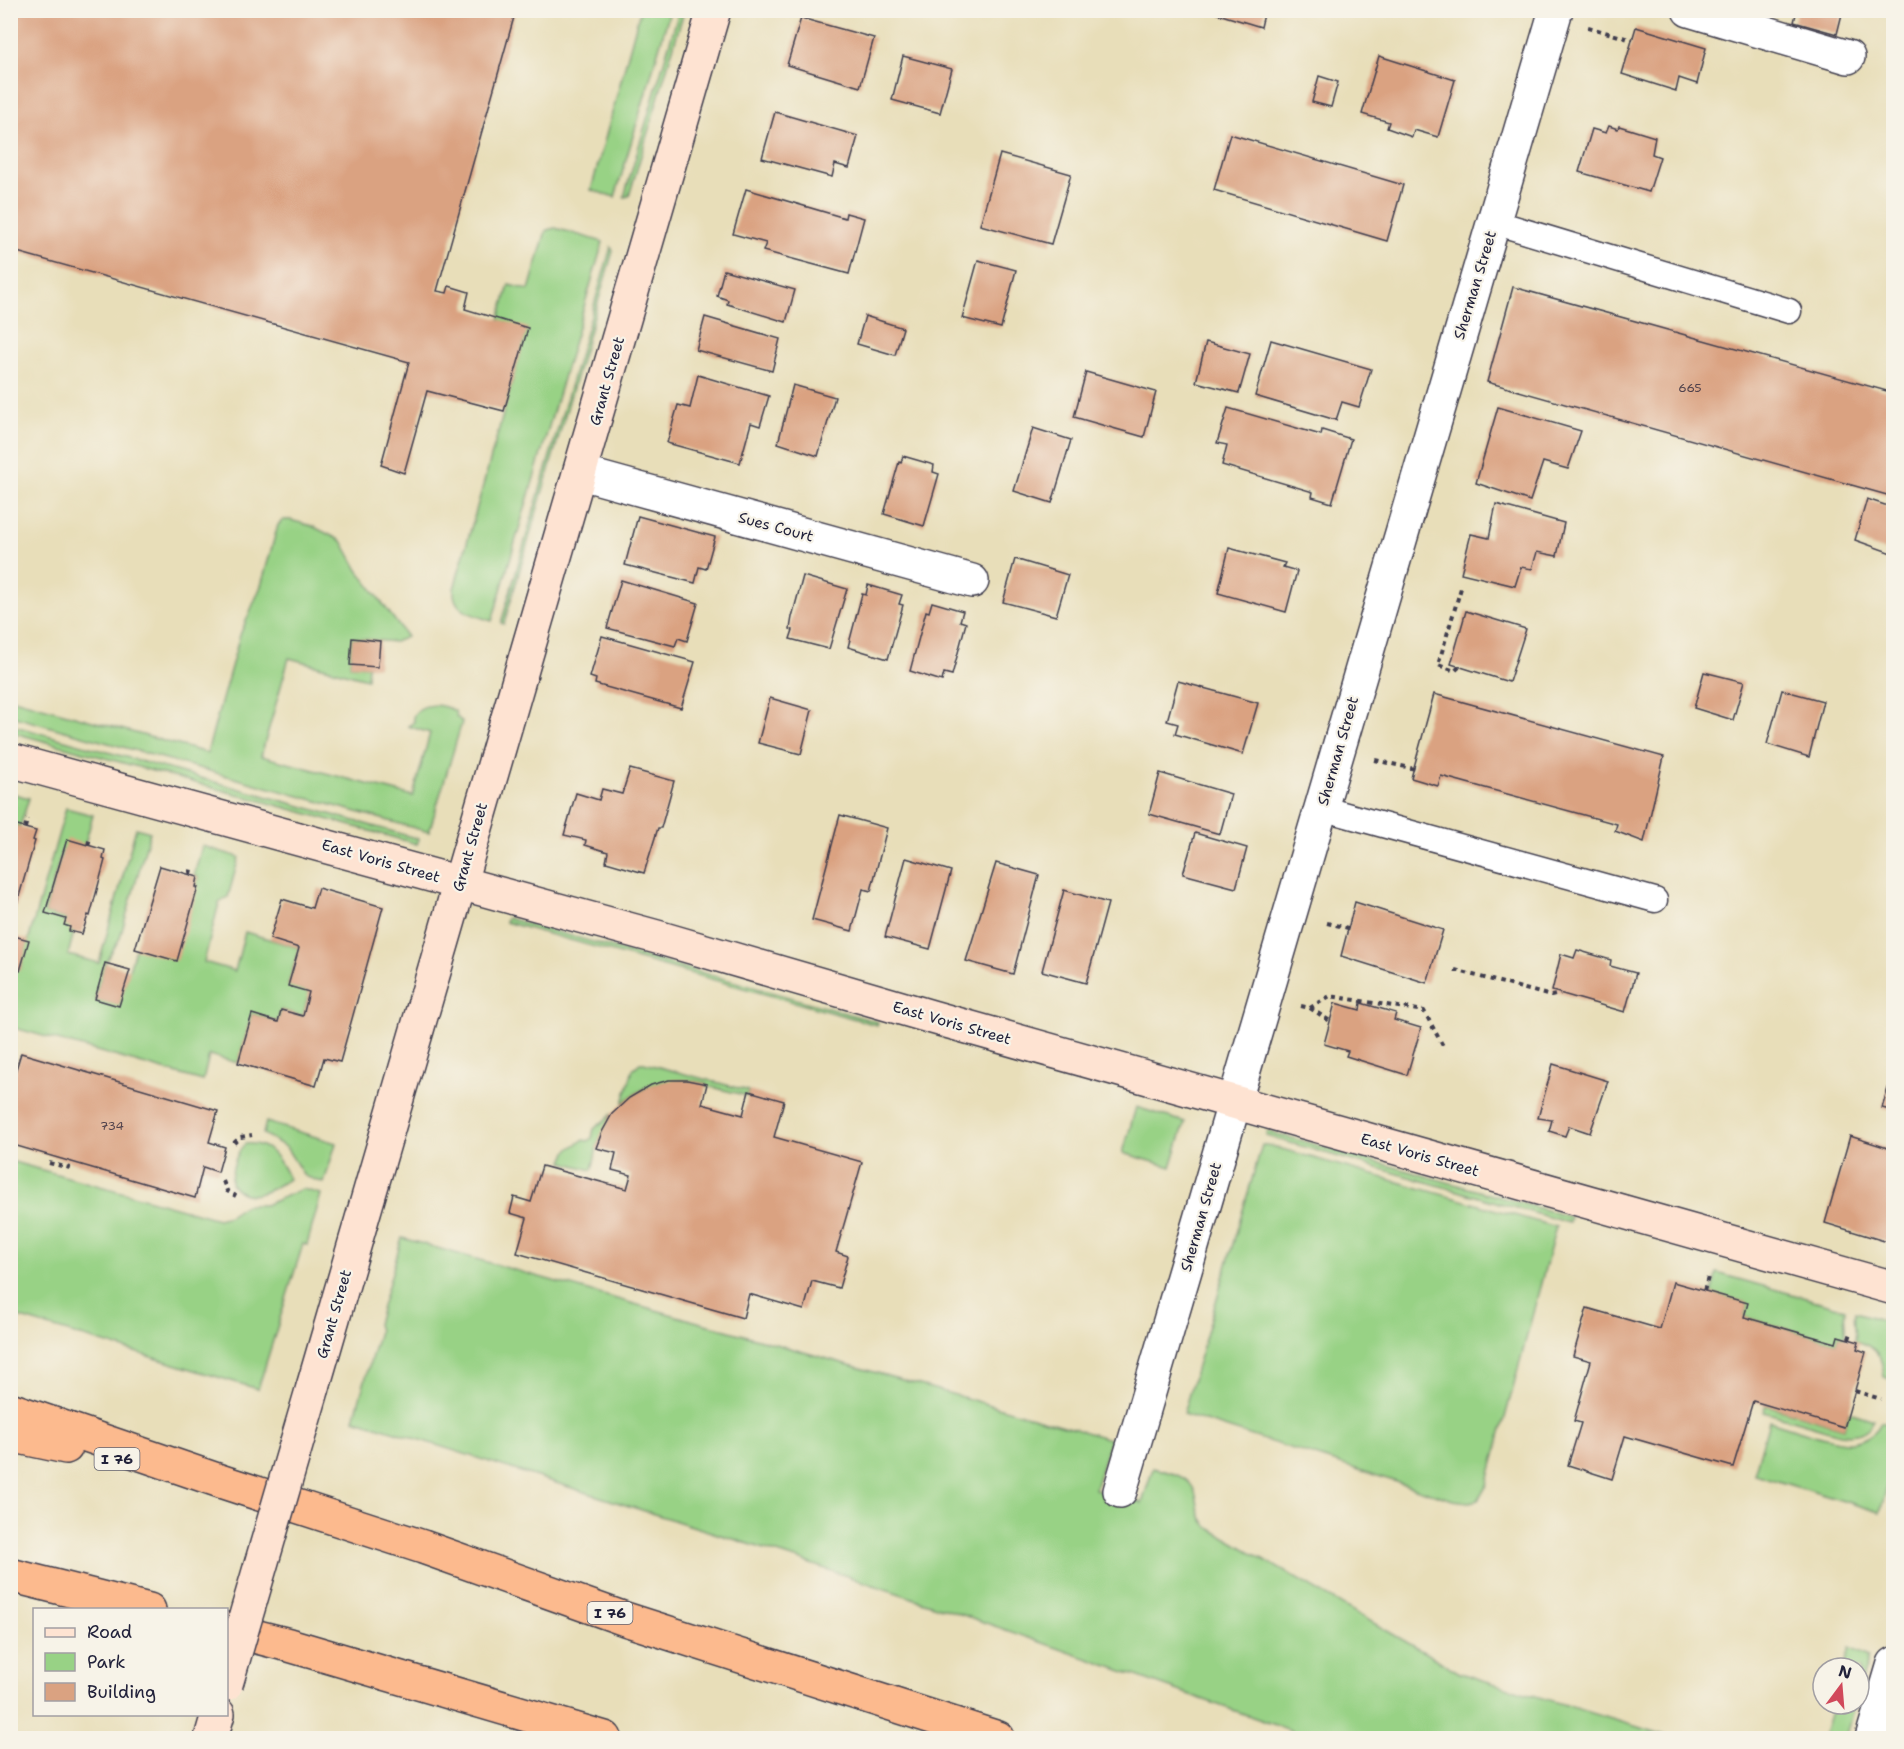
<svg xmlns="http://www.w3.org/2000/svg" width="1904" height="1749" font-family="'Shantell Sans',sans-serif">
	<style>
		.green { fill: #98d285; stroke: #5d7a60; stroke-width: 1.5 }
		.building { fill: #daa281 }
		.lines { fill: none; stroke-linecap: round; stroke-linejoin: round }
		.lane-casing { stroke: #403e4e; stroke-width: 27 }
		.street-casing { stroke: #403e4e; stroke-width: 36 }
		.secondary-casing { stroke: #403e4e; stroke-width: 36 }
		.highway-casing { stroke: #403e4e; stroke-width: 36 }
		.path { stroke: #403e4e; stroke-width: 4; stroke-dasharray: 4.5 4.5; stroke-linecap: butt }
		.lane { stroke: #fff; stroke-width: 24 }
		.street { stroke: #fff; stroke-width: 33 }
		.secondary { stroke: #fee3d2; stroke-width: 33 }
		.highway { stroke: #fcba8e; stroke-width: 33 }
		.secondary-bridge-casing { stroke: #403e4e; stroke-width: 36; stroke-linecap: butt }
		.secondary-bridge { stroke: #fee3d2; stroke-width: 33 }
		.labels { text-anchor: middle; dominant-baseline: central; stroke-width: 4.5; stroke-linejoin: round; paint-order: stroke }
		.number-label { font-size: 12px; fill: #50424c }
		.shield { fill: #f7f3e8; stroke: #62616f; stroke-width: 1.5 }
		.shield-label { font-size: 14px; font-weight: bold; fill: #22223b }
		.street-label { font-size: 15px; fill: #22223b; stroke: #f7f3e8 }
	</style>
	<rect width="100%" height="100%" fill="#f7f3e8"/>
	<filter id="ink" filterUnits="userSpaceOnUse"><feTurbulence type="fractalNoise" baseFrequency=".0167" numOctaves="2"/><feDisplacementMap in="SourceGraphic" scale="12" xChannelSelector="R" yChannelSelector="G"/><feConvolveMatrix kernelMatrix="1 2 1 2 8 2 1 2 1" color-interpolation-filters="sRGB"/></filter>
	<filter id="wash" filterUnits="userSpaceOnUse"><feTurbulence type="fractalNoise" baseFrequency=".008" numOctaves="4" result="noise"/><feDisplacementMap in="SourceGraphic" scale="24" xChannelSelector="R" yChannelSelector="G"/><feGaussianBlur stdDeviation="1.35" result="paint"/><feColorMatrix in="noise" values="0 0 0 0 0 0 0 0 0 0 0 0 0 0 0 0 0 1.4 0 .05"/><feComposite in="paint" operator="in"/></filter>
	<g filter="url(#wash)">
		<rect width="100%" height="100%" fill="#e8deb9"/>
		<g class="green">
			<polygon points="640,11 670,11 615,197 591,190"/>
			<polygon points="679,11 684,11 629,196 624,197"/>
			<path d="M555 228 603 242 492 621C475 615 452 612 454 589L527 329 499 320 509 285 529 290 545 234 547 230Z"/>
			<polygon points="611,247 613,251 504,624 501,623"/>
			<path d="M283 520H290L312 526 342 541 358 570 407 637 395 642 352 638 350 665 368 666 367 679 289 658 261 756 413 796 430 733 408 726 414 722 413 717C420 701 442 704 455 711L456 716 462 722 429 832 11 716 10 698 207 753 240 635 261 586 278 525Z"/>
			<polygon points="11,725 419,839 417,844 11,732"/>
			<polygon points="11,793 29,798 20,827 11,824"/>
			<polygon points="66,808 93,815 85,844 62,850 45,913 66,919 74,932 68,955 99,963 136,828 150,832 120,938 105,963 95,999 119,1005 135,949 197,887 196,887 198,877 194,876 202,846 239,857 228,897 219,903 204,962 235,971 245,932 299,948 288,985 309,992 303,1016 281,1010 278,1022 252,1014 238,1063 209,1055 203,1081 11,1027 10,968 20,970"/>
			<polygon points="507,918 878,1022 877,1025 505,922"/>
			<path d="M640 1063H644L749 1091 748 1096 707 1086V1084C677 1075 646 1082 623 1103L633 1069Z"/>
			<polygon points="1136,1107 1185,1122 1171,1167 1123,1153"/>
			<polygon points="612,1114 598,1143 592,1170 563,1162 568,1150 583,1140 588,1141 592,1138 594,1129"/>
			<polygon points="266,1122 336,1143 324,1183 304,1176 286,1147 263,1134"/>
			<polygon points="1267,1131 1570,1217 1569,1223 1266,1136"/>
			<path d="M245 1144C270 1142 279 1158 289 1179 271 1190 247 1206 231 1183 231 1171 236 1152 245 1144Z"/>
			<polygon points="1262,1145 1268,1145 1556,1227 1487,1485 1478,1500 1469,1502 1453,1500 1183,1414"/>
			<polygon points="10,1161 218,1219 229,1216 245,1205 265,1205 302,1189 321,1194 307,1245 303,1244 258,1389 11,1315"/>
			<path d="M402 1238 1110 1439 1095 1489 1142 1503 1153 1468C1163 1471 1176 1473 1185 1479 1205 1494 1190 1513 1211 1529L1460 1673 1674 1738H1312L972 1618 787 1556 354 1419 379 1331 377 1324Z"/>
			<path d="M1717 1273 1845 1309C1843 1319 1847 1328 1844 1338L1838 1336 1836 1343 1744 1317 1748 1303 1711 1293Z"/>
			<path d="M1855 1312 1893 1323V1380L1884 1377C1882 1355 1877 1347 1855 1341 1857 1331 1853 1322 1855 1312Z"/>
			<path d="M1766 1405 1844 1428 1849 1412 1874 1420C1867 1434 1855 1436 1840 1434L1764 1412Z"/>
			<path d="M1769 1421C1787 1426 1836 1444 1851 1442 1863 1441 1877 1433 1881 1422L1893 1426V1467L1880 1512 1754 1474Z"/>
			<polygon points="1850,1648 1869,1657 1859,1691 1859,1668 1844,1668"/>
			<polygon points="1833,1704 1855,1704 1845,1738 1823,1738"/>
		</g>
		<g id="blocks">
			<g class="building">
				<polygon points="10,10 516,10 437,291 447,293 449,286 469,292 465,309 528,328 504,411 427,391 404,473 381,465 409,362 10,250"/>
				<polygon points="1205,10 1265,10 1261,27"/>
				<polygon points="1455,10 1471,10 1469,15"/>
				<polygon points="1797,10 1843,10 1837,34 1794,22"/>
				<polygon points="801,18 874,38 860,87 787,65"/>
				<polygon points="1636,27 1706,48 1697,84 1679,78 1676,91 1622,74"/>
				<polygon points="903,56 952,69 940,113 892,100"/>
				<polygon points="1379,56 1455,80 1438,137 1414,130 1412,137 1387,128 1389,122 1362,114"/>
				<polygon points="1319,76 1338,82 1331,107 1312,102"/>
				<polygon points="775,112 858,136 849,168 835,164 832,177 762,158"/>
				<polygon points="1609,126 1618,129 1619,126 1655,137 1652,154 1660,157 1649,192 1579,172 1592,129 1606,133"/>
				<polygon points="1230,134 1403,185 1387,241 1214,190"/>
				<polygon points="1000,154 1071,174 1051,244 980,225"/>
				<polygon points="746,189 845,218 846,213 864,218 849,274 763,251 766,243 733,234"/>
				<polygon points="978,260 1016,270 1001,328 962,318"/>
				<polygon points="724,270 795,290 786,322 727,304 728,300 717,296"/>
				<polygon points="1513,287 1894,393 1894,497 1487,382"/>
				<polygon points="865,316 903,328 895,355 857,344"/>
				<polygon points="705,317 780,339 772,371 696,350"/>
				<polygon points="1271,340 1371,369 1359,407 1342,402 1336,420 1255,396"/>
				<polygon points="1206,342 1250,354 1239,393 1196,382"/>
				<polygon points="1086,372 1156,392 1144,437 1074,417"/>
				<polygon points="698,375 769,396 760,426 751,423 740,463 667,443 678,405 690,408"/>
				<polygon points="793,385 835,397 818,456 778,443"/>
				<polygon points="1498,407 1581,431 1568,469 1543,462 1530,501 1476,483"/>
				<polygon points="1228,408 1321,435 1322,430 1351,439 1332,503 1312,497 1313,492 1222,465 1227,445 1217,443"/>
				<polygon points="1033,428 1071,440 1052,503 1014,491"/>
				<polygon points="903,456 934,465 933,472 939,474 924,526 884,514 899,462 901,463"/>
				<polygon points="1867,499 1894,508 1894,554 1855,540"/>
				<polygon points="1496,504 1564,523 1557,556 1537,552 1532,569 1521,567 1515,586 1461,573 1471,534 1489,538"/>
				<polygon points="638,516 715,537 706,569 699,567 695,583 625,565"/>
				<polygon points="1229,548 1285,563 1283,567 1297,571 1286,612 1218,593"/>
				<polygon points="1015,559 1068,575 1056,616 1003,602"/>
				<polygon points="803,576 847,589 829,649 790,639 793,630 790,629 792,617"/>
				<polygon points="621,580 698,603 687,641 678,638 675,646 607,628"/>
				<polygon points="868,585 902,595 899,604 903,605 888,659 848,647 862,594 866,595"/>
				<polygon points="932,602 963,611 960,621 966,623 952,675 944,673 942,681 910,671 926,611 929,612"/>
				<polygon points="1466,611 1526,629 1509,682 1451,664"/>
				<polygon points="602,636 695,662 681,708 595,684 596,679 590,677"/>
				<polygon points="352,638 380,641 378,667 350,665"/>
				<polygon points="1704,672 1744,682 1733,720 1694,708"/>
				<polygon points="1178,681 1258,703 1243,754 1175,734 1178,724 1167,721"/>
				<polygon points="1782,690 1823,701 1809,757 1767,744"/>
				<polygon points="1434,694 1664,757 1644,842 1615,831 1617,824 1441,776 1438,786 1411,778"/>
				<polygon points="770,698 812,710 801,754 758,743"/>
				<polygon points="630,769 674,781 661,828 658,828 644,873 606,862 608,852 585,845 586,840 564,835 576,793 599,800 602,789 622,794"/>
				<polygon points="1160,773 1231,794 1220,834 1149,814"/>
				<polygon points="840,815 887,828 871,891 863,889 852,931 812,920"/>
				<polygon points="10,824 36,831 33,840 35,841 11,924"/>
				<polygon points="1195,833 1247,848 1236,888 1183,874"/>
				<polygon points="67,839 105,850 103,859 105,860 90,916 88,915 82,934 69,931 70,927 64,925 66,919 45,913"/>
				<polygon points="906,858 951,871 930,949 885,937"/>
				<polygon points="996,863 1039,875 1013,974 966,961"/>
				<polygon points="160,866 198,877 196,887 198,887 177,961 135,949"/>
				<polygon points="318,888 383,907 340,1062 324,1058 316,1086 238,1063 252,1014 278,1022 281,1010 303,1016 309,992 288,986 299,948 270,939 282,899 312,908"/>
				<polygon points="1064,890 1108,903 1086,983 1042,971"/>
				<polygon points="1355,902 1443,930 1427,983 1341,956"/>
				<polygon points="10,935 29,940 20,971 10,968"/>
				<polygon points="1577,950 1611,960 1610,966 1636,973 1625,1012 1552,991 1561,954 1574,958"/>
				<polygon points="105,963 130,970 119,1006 95,999"/>
				<polygon points="1335,1003 1360,1010 1361,1003 1396,1013 1394,1020 1421,1028 1407,1075 1346,1056 1348,1051 1324,1044"/>
				<polygon points="21,1053 218,1111 209,1142 225,1147 218,1172 203,1167 195,1198 10,1144 10,1089"/>
				<polygon points="1553,1064 1608,1081 1590,1133 1569,1126 1565,1136 1549,1131 1552,1120 1538,1118"/>
				<polygon points="1893,1072 1894,1072 1894,1111 1882,1108"/>
				<polygon points="669,1080 687,1080 707,1084 702,1104 743,1115 749,1091 784,1101 774,1137 862,1162 836,1252 848,1256 839,1288 812,1281 804,1310 749,1294 743,1318 517,1253 527,1218 510,1213 514,1197 531,1202 542,1166 627,1189 631,1175 612,1170 616,1153 596,1148 602,1132 612,1114 629,1098 651,1085"/>
				<polygon points="1850,1136 1894,1150 1894,1244 1825,1223"/>
				<polygon points="1673,1282 1748,1303 1744,1317 1836,1343 1838,1336 1859,1342 1857,1349 1866,1352 1844,1428 1753,1401 1733,1467 1625,1436 1612,1479 1568,1465 1581,1423 1574,1421 1591,1361 1573,1356 1587,1308 1660,1329"/>
			</g>
		</g>
	</g>
	<g filter="url(#ink)">
		<use href="#blocks" fill-opacity="0" stroke="#403e4e" stroke-width="1.5"/>
		<g class="lines">
			<defs>
				<g id="lane">
					<polyline points="1494,222 1789,311"/>
					<polyline points="1321,808 1655,900"/>
				</g>
				<g id="street">
					<polyline points="1689,10 1848,57"/>
					<polyline points="581,473 972,581"/>
					<polyline points="1120,1491 1556,10"/>
					<polyline points="1872,1738 1894,1664"/>
				</g>
				<g id="secondary">
					<polyline points="10,760 657,937 932,1017 1894,1288"/>
					<polyline points="313,1387 714,10"/>
					<polyline points="211,1738 218,1714"/>
				</g>
				<g id="highway">
					<polyline points="10,1409 223,1482 423,1547 625,1619 998,1738"/>
					<polyline points="10,1435 66,1447"/>
					<polyline points="10,1575 149,1610"/>
					<polyline points="226,1629 289,1645 605,1738"/>
				</g>
			</defs>
			<use href="#lane" class="lane-casing"/>
			<use href="#street" class="street-casing"/>
			<use href="#secondary" class="secondary-casing"/>
			<use href="#highway" class="highway-casing"/>
			<g class="path">
				<polyline points="1588,27 1632,40"/>
				<polyline points="1459,667 1455,671 1438,665 1461,588"/>
				<polyline points="1375,760 1415,769"/>
				<polyline points="25,828 27,819"/>
				<polyline points="88,845 90,838"/>
				<polyline points="190,874 191,869"/>
				<polyline points="1327,923 1348,928"/>
				<polyline points="1455,970 1551,996 1560,994"/>
				<polyline points="1301,1006 1310,1008 1330,996 1424,1011 1443,1046"/>
				<polyline points="1310,1008 1330,1021"/>
				<polyline points="234,1143 240,1137 252,1135"/>
				<polyline points="49,1163 70,1168"/>
				<polyline points="223,1181 227,1191 236,1196"/>
				<polyline points="1704,1291 1709,1274"/>
				<polyline points="1849,1339 1851,1333"/>
				<polyline points="1855,1391 1881,1399"/>
			</g>
			<use href="#lane" class="lane"/>
			<use href="#street" class="street"/>
			<use href="#secondary" class="secondary"/>
			<use href="#highway" class="highway"/>
			<defs>
				<polyline id="secondary-bridge" points="226,1684 313,1387"/>
			</defs>
			<use href="#secondary-bridge" class="secondary-bridge-casing"/>
			<use href="#secondary-bridge" class="secondary-bridge"/>
		</g>
	</g>
	<g class="labels">
		<g class="number-label">
			<text x="1690" y="388">665</text>
			<text x="112" y="1126">734</text>
		</g>
		<g class="shield">
			<rect x="94.5" y="1448" width="45" height="22" rx="4.5"/>
			<rect x="587.5" y="1602" width="45" height="22" rx="4.5"/>
		</g>
		<g class="shield-label">
			<text x="117" y="1459">I 76</text>
			<text x="610" y="1613">I 76</text>
		</g>
		<g class="street-label">
			<text transform="translate(1475 285) rotate(-73)">Sherman Street</text>
			<text transform="translate(607 381) rotate(-74)">Grant Street</text>
			<text transform="translate(776 527) rotate(15)">Sues Court</text>
			<text transform="translate(1338 751) rotate(-74)">Sherman Street</text>
			<text transform="translate(470 847) rotate(-74)">Grant Street</text>
			<text transform="translate(381 861) rotate(16)">East Voris Street</text>
			<text transform="translate(952 1023) rotate(16)">East Voris Street</text>
			<text transform="translate(1420 1155) rotate(16)">East Voris Street</text>
			<text transform="translate(1201 1217) rotate(-74)">Sherman Street</text>
			<text transform="translate(334 1314) rotate(-74)">Grant Street</text>
		</g>
	</g>
	<rect width="1904" height="1749" fill="none" stroke="#f7f3e8" stroke-width="36"/>
	<rect x="33" y="1608" width="195" height="108" fill="#f7f3e8" stroke="#a29fa3" stroke-width="1.5"/>
	<rect x="45" y="1628" width="30" height="9" fill="#fee3d2" stroke="#a29fa3" stroke-width="1.5"/>
	<text x="87" y="1638" font-size="18" fill="#22223b">Road</text>
	<rect x="45" y="1653" width="30" height="18" fill="#98d285" stroke="#a29fa3" stroke-width="1.5"/>
	<text x="87" y="1668" font-size="18" fill="#22223b">Park</text>
	<rect x="45" y="1683" width="30" height="18" fill="#daa281" stroke="#a29fa3" stroke-width="1.5"/>
	<text x="87" y="1698" font-size="18" fill="#22223b">Building</text>
	<g transform="translate(1841 1686) rotate(16)"><circle r="28" fill="#f7f3e8" stroke="#a29fa3" stroke-width="1.5"/>
	<path d="M0-4.5L10 22L0 15L-10 22Z" fill="#d1495b"/>
	<text y="-9" font-size="16" font-weight="bold" text-anchor="middle" fill="#22223b">N</text>
	</g>
</svg>
